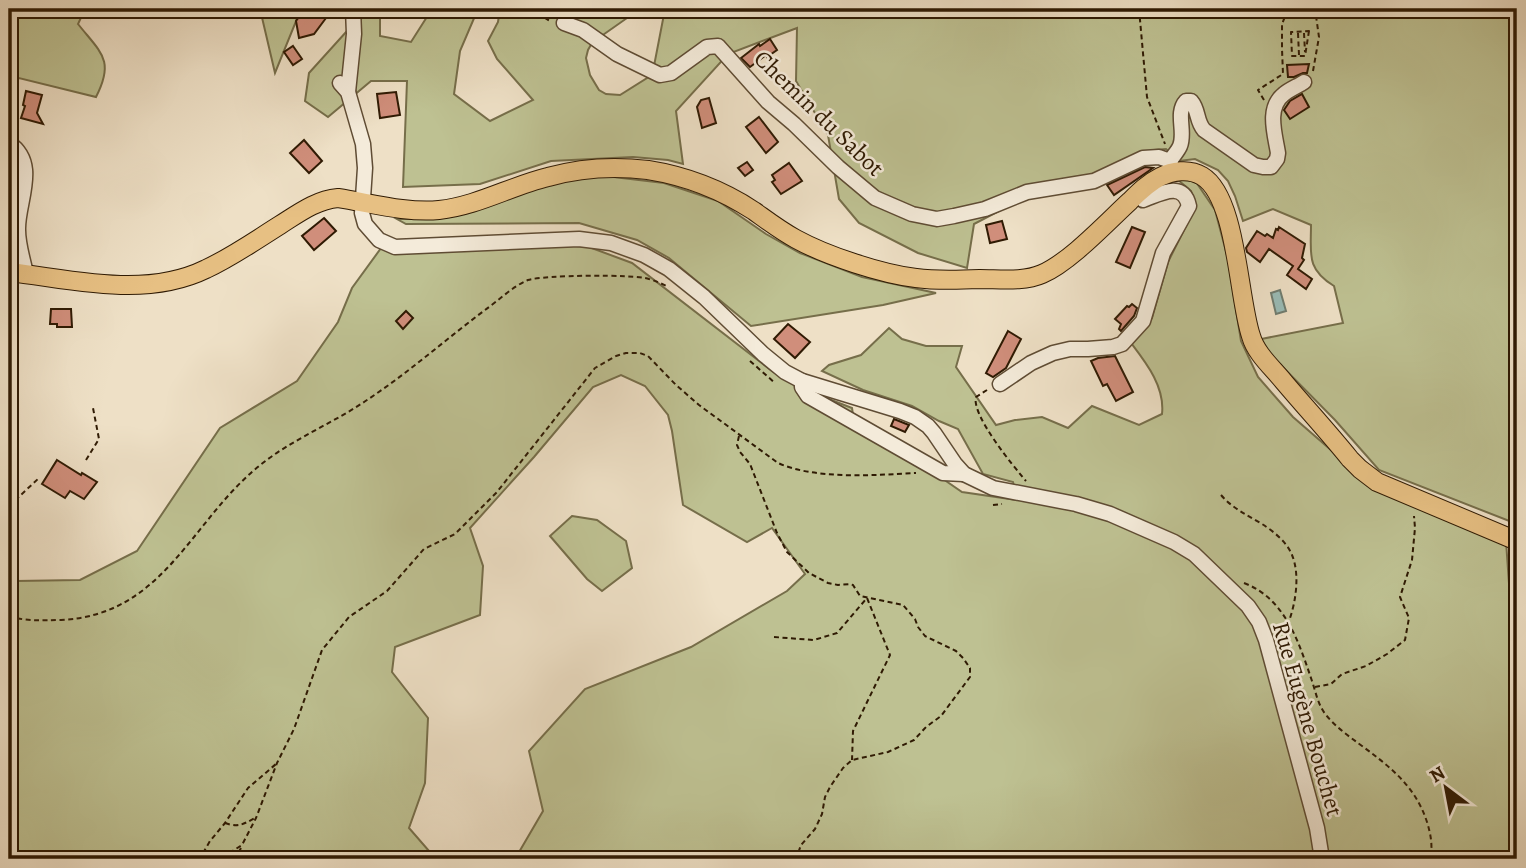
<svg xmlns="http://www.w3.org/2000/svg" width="1526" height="868" font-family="Alegreya,serif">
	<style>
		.green { fill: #bec192; stroke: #766e4a; stroke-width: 2 }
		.water { fill: #99bdb8; stroke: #6f7c70; stroke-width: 2 }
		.building { fill: #d08e7b; stroke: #2f1a03; stroke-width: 2 }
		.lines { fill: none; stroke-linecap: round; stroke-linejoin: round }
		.minor-casing { stroke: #5f4c34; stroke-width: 17 }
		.major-casing { stroke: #2f1a03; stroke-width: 20 }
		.path { stroke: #2f1a03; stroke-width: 2; stroke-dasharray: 5 3.5; stroke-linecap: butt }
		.minor { stroke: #f4ebda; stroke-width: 14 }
		.major { stroke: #e7c083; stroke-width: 18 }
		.labels { text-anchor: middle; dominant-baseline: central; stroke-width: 5; stroke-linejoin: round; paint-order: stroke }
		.street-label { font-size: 24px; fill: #2f1a03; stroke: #f4ebda }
	</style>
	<rect width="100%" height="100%" fill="#eee0c6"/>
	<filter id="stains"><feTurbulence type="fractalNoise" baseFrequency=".00286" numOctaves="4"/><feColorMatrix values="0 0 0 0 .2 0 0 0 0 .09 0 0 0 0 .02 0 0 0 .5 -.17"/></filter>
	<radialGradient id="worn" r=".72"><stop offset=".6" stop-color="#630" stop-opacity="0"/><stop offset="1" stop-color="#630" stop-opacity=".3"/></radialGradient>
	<g class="green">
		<path d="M9 9H85L78 24C101 53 115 60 96 97L19 78 9 89Z"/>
		<polygon points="260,9 301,9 275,73"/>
		<path d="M353 9H380V36L411 42 432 9H478L460 51 454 94 490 121 533 100 497 59 488 41 498 22 500 9H646L627 18 600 37 592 43 588 50 586 58 590 75 599 90 606 94 620 95 647 78 654 66 665 9H1517V524L1379 470 1335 420 1256 340 1343 323 1334 286C1306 269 1311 254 1311 225L1273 209 1243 221 1235 196 1228 181 1218 170 1195 159 1179 161 1166 149 1154 150 1109 170 1030 195 974 224 967 268 918 253 859 223 839 199 828 135 796 81 797 28 728 54 676 111 683 164 668 160 633 157 551 161 480 184 403 187 407 81H371L328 117 305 101 309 73 347 31Z"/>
		<polygon points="605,176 664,183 718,201 766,234 800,253 862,277 936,293 883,305 751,326 669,258 637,240 579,223 406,224 397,219 418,219 551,180"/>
		<path d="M1177 179H1184L1196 182 1215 210 1228 259 1241 341 1258 377 1293 417 1370 484 1506 541 1512 626 1517 628V859H515L543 811 529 751 585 689 691 647 787 591 805 574 772 528 747 542 683 505 672 431 668 415 645 386 621 375 593 387 534 457 470 528 483 566 480 615 395 647 392 672 428 718 425 783 409 828 436 859H9V578L16 581 80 580 137 551 220 428 297 381 338 322 352 288 384 244 525 242 589 247 632 263 772 371 798 387 852 408 855 428 930 470 962 492 1017 500 1013 482 983 474 958 429 939 421 912 406 863 390 822 371 829 365 861 355 889 328 902 339 926 346H962L956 367 996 425 1015 420 1042 417 1068 428 1092 406 1139 425 1162 414C1165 387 1147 364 1131 343L1152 318 1168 262 1196 206 1191 191Z"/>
		<polygon points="572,516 597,520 626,541 632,568 602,591 587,579 550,536"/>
	</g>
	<polygon class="water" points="1280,290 1286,311 1276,314 1271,293"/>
	<g class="building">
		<polygon points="305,9 326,9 326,18 314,34 299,38 296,21"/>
		<polygon points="770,39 777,50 767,57 766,55 750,67 741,58 759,44 760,46"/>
		<polygon points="293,46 302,59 293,65 284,52"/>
		<polygon points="1309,64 1307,73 1303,73 1294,77 1288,77 1287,65"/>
		<polygon points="26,91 42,95 37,113 43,124 21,118 25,106 23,105"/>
		<polygon points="396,92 400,115 380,118 377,94"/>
		<polygon points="1302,94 1309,107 1290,119 1284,110 1290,101"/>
		<polygon points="709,98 716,123 702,128 697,107 701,100"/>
		<polygon points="759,117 778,142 766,153 746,127"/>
		<polygon points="304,140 322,161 309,173 290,153"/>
		<polygon points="747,162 753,170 745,176 738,168"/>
		<polygon points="789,163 802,181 781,194 772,182 775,180 772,175"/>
		<polygon points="1145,167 1153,168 1114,195 1107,185"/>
		<polygon points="324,218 336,231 314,250 302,236"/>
		<polygon points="1002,221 1007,239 990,243 986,225"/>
		<polygon points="1132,227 1145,232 1130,268 1116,262"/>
		<polygon points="1279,227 1305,244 1302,258 1304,260 1298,269 1312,279 1306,289 1287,275 1293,266 1269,249 1260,262 1247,252 1246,248 1257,231 1265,236 1267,234 1273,238 1276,229 1278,230"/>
		<polygon points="1132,304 1137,308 1134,316 1121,331 1119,329 1121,324 1115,319 1127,306 1129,307"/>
		<polygon points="51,309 71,309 72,327 57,327 57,324 50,324"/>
		<polygon points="406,311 413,318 403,329 396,321"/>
		<polygon points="788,324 810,342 795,358 774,339"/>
		<polygon points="1008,331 1021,339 1006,368 993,377 986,373"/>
		<polygon points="1115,356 1133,392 1116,401 1107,384 1103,386 1091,361 1098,358"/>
		<polygon points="894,419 909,425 905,432 891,426"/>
		<polygon points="57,460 81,475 82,473 97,482 84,499 70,491 65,498 42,484"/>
	</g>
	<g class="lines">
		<defs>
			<g id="minor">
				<polyline points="564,23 583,30 617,54 660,75 671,73 707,47 718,46 768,102 794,124 838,167 875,198 912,214 937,219 954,216 985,209 1027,192 1094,181 1143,158 1159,157 1170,161 1173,172"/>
				<polyline points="340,83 348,92 363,144 365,168 362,213 365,224 379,240 395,247 579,239 611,243 644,255 669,269 704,297 763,354 785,372 802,381 900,411 915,417 928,426 934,433 955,464 964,474 993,488 1076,504 1110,514 1174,542 1194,554 1248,606 1259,622 1266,640 1317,828 1322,859"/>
				<polyline points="348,92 354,34 353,9"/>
				<path d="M9 143C40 164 17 202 18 230 18 245 23 259 26 274"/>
				<path d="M1170 161C1173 156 1178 151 1180 146 1186 132 1175 113 1186 101H1191C1199 110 1196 121 1204 130L1254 165 1263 167H1271L1277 159 1278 153C1275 134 1266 108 1284 94 1290 89 1298 86 1304 82"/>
				<polyline points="802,381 802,387 808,396 943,473 964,474"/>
				<path d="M1000 384 1031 363 1053 353 1070 349H1088L1113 347 1122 344 1143 321 1163 253 1189 206C1183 179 1158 195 1143 200L1138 193"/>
			</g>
			<path id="major" d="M9 272C72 279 145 299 206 269 232 257 256 240 280 225 299 213 316 200 338 198 371 203 405 213 439 210 477 206 511 186 548 177 580 168 615 166 648 170 686 176 722 190 754 211 768 221 781 231 796 239 827 256 882 274 916 278 937 281 959 280 980 279 1000 279 1024 282 1042 274 1070 262 1107 222 1130 201 1139 192 1148 183 1160 177 1172 171 1189 168 1202 176 1237 197 1238 298 1251 336 1256 354 1273 368 1284 382 1306 408 1329 433 1350 459L1360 469 1377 482 1517 541"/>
		</defs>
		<use href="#minor" class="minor-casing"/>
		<use href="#major" class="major-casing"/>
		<g class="path">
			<polyline points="530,9 550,21"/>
			<polyline points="1139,9 1147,97 1165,144"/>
			<polygon points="1309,31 1305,56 1292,56 1291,32"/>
			<polyline points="1298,33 1299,55"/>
			<polyline points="1304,33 1305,52"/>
			<polyline points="1313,71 1319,37 1315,9"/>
			<polyline points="1264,100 1258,90 1283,74 1282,49 1282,24 1288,9"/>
			<polyline points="750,361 775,383"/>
			<path d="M987 390 976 397C971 415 1014 467 1026 481"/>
			<polyline points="739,436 737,445 740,452 750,464 777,533 787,552 809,573 828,583 838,585 850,584 853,585 860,596 903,605 915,619 918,627 925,636 956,651 963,658 970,668 970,677 941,716 926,727 914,740 888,752 852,760 843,768 830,787 825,797 822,814 815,829 801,845 796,859"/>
			<polyline points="86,460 99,439 93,408"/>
			<path d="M1221 495C1232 508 1247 515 1262 524 1273 531 1287 542 1292 555 1300 574 1296 602 1289 621"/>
			<polyline points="993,505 1002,504"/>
			<polyline points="9,506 39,478"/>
			<path d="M1244 583C1286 599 1299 643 1312 681 1316 693 1318 705 1326 715 1335 726 1347 735 1358 743 1389 766 1415 785 1427 822 1431 835 1433 847 1430 859"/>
			<path d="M9 616C28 622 41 620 61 620 164 615 190 522 259 466 292 439 332 424 367 400 408 373 445 340 485 310 498 301 513 286 528 280 543 275 634 274 649 279 656 281 662 284 669 287"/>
			<polyline points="774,637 814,640 837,633 867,598 890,655 853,731 852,760"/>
			<polyline points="1315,687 1331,684 1342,674 1366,666 1387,654 1405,640 1409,618 1400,597 1412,560 1415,528 1414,516"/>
			<path d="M225 823C239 828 243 824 255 818"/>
			<polyline points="203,853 210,841 225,823 248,788 276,764"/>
			<path d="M197 859 201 855 215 852H231L242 845 256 818 277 763 294 729 322 650 349 617 387 591 424 549 455 534 497 492 595 368 616 356 626 353H640L648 356 676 385 699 405 778 463C816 480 875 475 916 473"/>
			<polyline points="235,859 241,848"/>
			<polyline points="764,859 766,855 771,855 776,859"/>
		</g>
		<use href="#minor" class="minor"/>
		<use href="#major" class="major"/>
	</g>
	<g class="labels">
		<g class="street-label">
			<text transform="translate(819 113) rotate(44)">Chemin du Sabot</text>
			<text transform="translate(1308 719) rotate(74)">Rue Eugène Bouchet</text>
		</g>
	</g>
	<rect width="1526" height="868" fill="none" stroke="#eee0c6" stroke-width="35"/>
	<rect x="10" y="10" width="1505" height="847" fill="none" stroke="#2f1a03" stroke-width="3.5"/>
	<rect x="18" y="18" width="1491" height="833" fill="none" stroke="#2f1a03" stroke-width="2"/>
	<g transform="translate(1446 788) rotate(328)" stroke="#f4ebda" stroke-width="5" paint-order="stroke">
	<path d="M0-5L12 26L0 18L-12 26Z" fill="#2f1a03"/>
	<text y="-10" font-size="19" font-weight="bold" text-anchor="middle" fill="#2f1a03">N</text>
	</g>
	<rect width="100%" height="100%" filter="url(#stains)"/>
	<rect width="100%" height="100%" fill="url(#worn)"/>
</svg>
